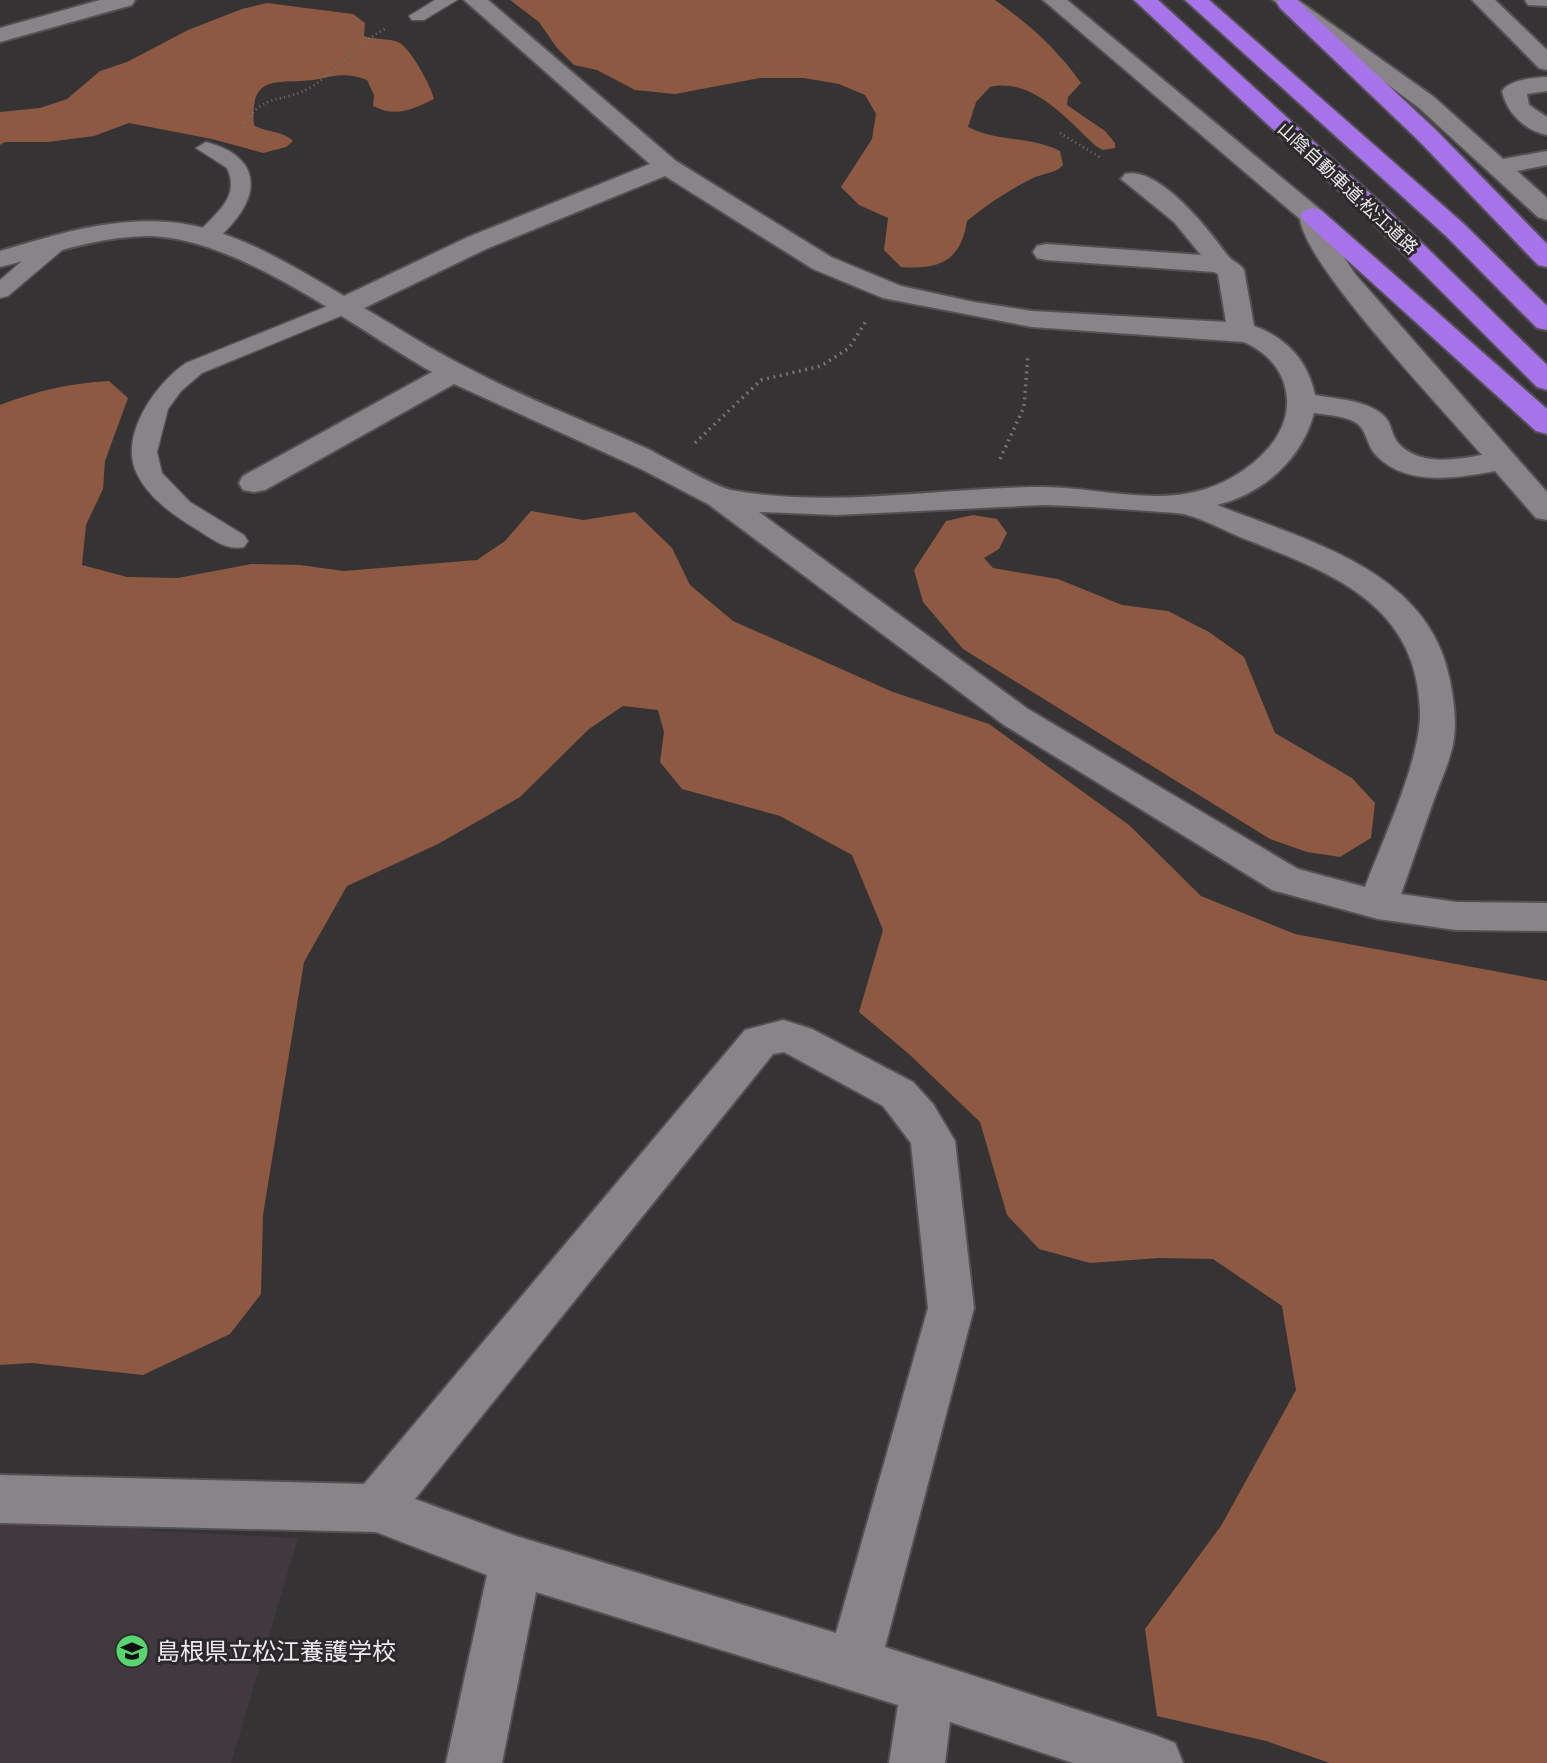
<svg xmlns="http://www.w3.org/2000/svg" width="1547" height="1763" font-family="Quicksand,'Noto Sans JP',sans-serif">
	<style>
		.built { fill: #423940 }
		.forest { fill: #8d5942 }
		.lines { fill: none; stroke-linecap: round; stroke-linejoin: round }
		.service-casing { stroke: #545053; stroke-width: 3 }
		.minor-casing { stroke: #545053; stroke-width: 4 }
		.motorway-casing { stroke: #545053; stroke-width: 4 }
		.path-far1 { stroke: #747274; stroke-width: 2.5; stroke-dasharray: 1 3.5; stroke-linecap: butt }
		.path { stroke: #747274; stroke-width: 3.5; stroke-dasharray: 2 4.5; stroke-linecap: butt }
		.service { fill: #888487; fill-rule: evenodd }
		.minor { fill: #888487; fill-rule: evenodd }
		.motorway { fill: #a673e9; fill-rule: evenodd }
		.labels { text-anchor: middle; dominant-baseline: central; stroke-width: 6; stroke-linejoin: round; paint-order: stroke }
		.far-street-label { font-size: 18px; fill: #edebed; stroke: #2c292b }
		.near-poi-label { font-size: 24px; fill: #edebed; stroke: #2c292b; text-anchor: start }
	</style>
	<rect width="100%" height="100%" fill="#363335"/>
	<polygon class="built" points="0,1523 131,1523 152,1531 298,1538 231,1763 0,1763"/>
	<g class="forest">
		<path d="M510 0H995C1028 23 1058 50 1081 83L1068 97 1067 105 1105 131 1115 143V148L1103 150 1096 146C1067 120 1033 77 990 87L976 102 968 127C997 142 1031 136 1060 151L1063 165C1055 174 1043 173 1033 178 1009 190 987 204 967 221 961 261 939 270 901 267L884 250 888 218 859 205 841 187 872 139 876 114 865 95 839 84 804 78H760L675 94 635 90 597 70 574 65 557 48 539 22Z"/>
		<path d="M267 3 353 14 365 23 364 36C375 40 388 38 398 42 410 47 431 86 434 99 413 109 396 118 373 106L374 95 367 80C347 73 338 75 319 79 282 86 249 69 254 125 266 133 282 130 293 141L286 147 263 153 212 139 129 123 94 136 48 142H5L0 145V112L40 108 67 99 100 71 127 62 188 30 242 9Z"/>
		<path d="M109 381 128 398 105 461 103 489 86 525 82 565 127 577 178 578 251 564 300 565 344 571 477 560 505 541 531 511 583 520 635 512 672 548 690 585 733 621 893 692 989 724 1129 825 1201 896 1295 934 1547 981V1763H1330L1266 1741 1157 1716 1145 1629 1221 1526 1296 1390 1282 1306 1213 1259 1159 1258 1090 1263 1039 1249 1007 1215 980 1122 910 1055 859 1012 883 930 852 855 780 816 682 789 660 762 664 732 658 710 623 706 589 729 520 797 438 844 347 886 304 962 263 1215 261 1294 230 1334 143 1375 32 1363 0 1365V405C36 391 70 383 109 381Z"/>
		<polygon points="973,515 997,519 1007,533 999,549 984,558 993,568 1058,579 1122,605 1168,611 1209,632 1244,657 1275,733 1352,778 1375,803 1371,838 1340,857 1307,852 1270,839 963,649 923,602 914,570 946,521"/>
	</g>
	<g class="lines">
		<defs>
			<g id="service">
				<polygon points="435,0 457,0 424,20 412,20 409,16"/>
				<path d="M206 142C253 154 265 186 232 224 225 232 217 241 206 243L195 237C211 215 242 200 227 168L196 148Z"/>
				<polygon points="59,235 67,236 70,241 67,246 8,296 0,298 0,280 51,236"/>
				<path d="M345 299 356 306 353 311 202 373 181 391 168 409 157 452 162 473 190 502 244 535 248 541 244 547C226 551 211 538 196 529 173 515 149 498 137 474 118 436 156 383 186 363Z"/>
			</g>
			<g id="minor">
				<polygon points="100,0 135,0 132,5 0,42 0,28"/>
				<path d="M464 0H488L676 161 831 257 901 286 974 302 1032 311 1226 322 1218 274 1214 272 1046 260 1037 258 1033 252 1037 246 1046 244 1201 255 1174 222 1121 179 1125 174C1159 165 1210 231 1228 256 1233 262 1240 263 1244 270L1254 326C1287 338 1308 361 1315 395 1337 399 1366 400 1383 415 1392 422 1391 436 1399 444 1420 466 1455 460 1482 455 1444 410 1306 267 1300 219L1043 0H1067L1322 211 1328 233 1355 274 1547 492V520L1536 518 1495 471C1458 478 1406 487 1376 455 1368 447 1367 434 1360 426 1351 416 1327 415 1314 413 1302 459 1263 494 1217 505 1307 541 1430 570 1450 681 1454 702 1457 722 1453 744 1450 760 1442 778 1436 794 1424 827 1413 861 1401 894L1456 902 1547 903V931L1456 930 1378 919 1272 890 1004 725 708 504 643 470 454 384 265 490 254 492 243 490 239 483 243 476 432 372C352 327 238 236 146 236 95 237 48 255 0 267V251C54 235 111 217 168 222 230 226 291 265 344 296L468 237 650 164ZM665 176 813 269 883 298 1032 327 1244 342C1268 353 1286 372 1287 400 1289 444 1239 480 1202 490 1152 505 1094 487 1043 487 940 487 834 509 731 490 713 486 668 459 648 449 588 422 526 399 468 368 432 350 398 328 364 308L486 249ZM1044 505C1088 506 1133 510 1176 513 1195 514 1227 532 1245 539 1331 573 1417 603 1420 711 1422 757 1382 842 1365 887L1298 869 1028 709 759 512 836 515Z"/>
				<polygon points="1273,0 1298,0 1434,97 1503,159 1547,151 1547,165 1517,171 1547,198 1547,220 1538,217 1418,107"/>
				<polygon points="1472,0 1495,0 1547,50 1547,70 1539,68"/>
				<polygon points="1525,0 1547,0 1547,6 1528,5"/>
				<path d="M1547 77V91L1527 94 1529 105 1547 117V135C1524 130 1507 113 1502 91 1511 79 1533 78 1547 77Z"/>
				<path d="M783 1020 812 1029 913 1082 933 1104 955 1141 974 1308 885 1647 1155 1735 1175 1743 1183 1763H1073L950 1722 945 1763H889L898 1705 536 1592 502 1763H446L487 1575 376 1532 0 1523V1475L364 1484 745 1030ZM784 1052 883 1106 911 1143 928 1308 836 1633 516 1536 415 1499 773 1054Z"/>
			</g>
			<g id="motorway">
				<polygon points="1134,0 1158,0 1383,205 1547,365 1547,390 1537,387 1365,215"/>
				<polygon points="1185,0 1209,0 1464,224 1547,306 1547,330 1537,328 1446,236"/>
				<polygon points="1279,0 1297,0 1436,130 1547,244 1547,267 1538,265 1418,140 1280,8 1277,3"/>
				<polygon points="1313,208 1322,211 1547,409 1547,434 1536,431 1304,221 1300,216 1304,211"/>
			</g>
		</defs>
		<use href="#service" class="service-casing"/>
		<use href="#minor" class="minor-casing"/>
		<use href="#motorway" class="motorway-casing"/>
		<g class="path-far1">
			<path d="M243 128C262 90 283 105 313 86 339 69 357 43 385 29"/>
			<polyline points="1060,133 1101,158"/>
		</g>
		<g class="path">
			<polyline points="695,443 761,380 821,366 849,348 866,321"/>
			<polyline points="1000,459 1024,407 1028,354"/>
		</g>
		<use href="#service" class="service"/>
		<use href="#minor" class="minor"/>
		<use href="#motorway" class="motorway"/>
	</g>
	<defs>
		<symbol id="school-disc" viewBox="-11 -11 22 22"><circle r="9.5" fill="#58d570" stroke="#2c292b"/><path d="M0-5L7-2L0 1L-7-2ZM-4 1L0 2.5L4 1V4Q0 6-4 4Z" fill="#111"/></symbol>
	</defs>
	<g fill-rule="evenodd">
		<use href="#school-disc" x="113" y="1632" width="38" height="38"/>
	</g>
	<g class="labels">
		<g class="far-street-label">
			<text transform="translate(1348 188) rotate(43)">山陰自動車道;松江道路</text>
		</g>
		<g class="near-poi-label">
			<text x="156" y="1651">島根県立松江養護学校</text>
		</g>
	</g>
</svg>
